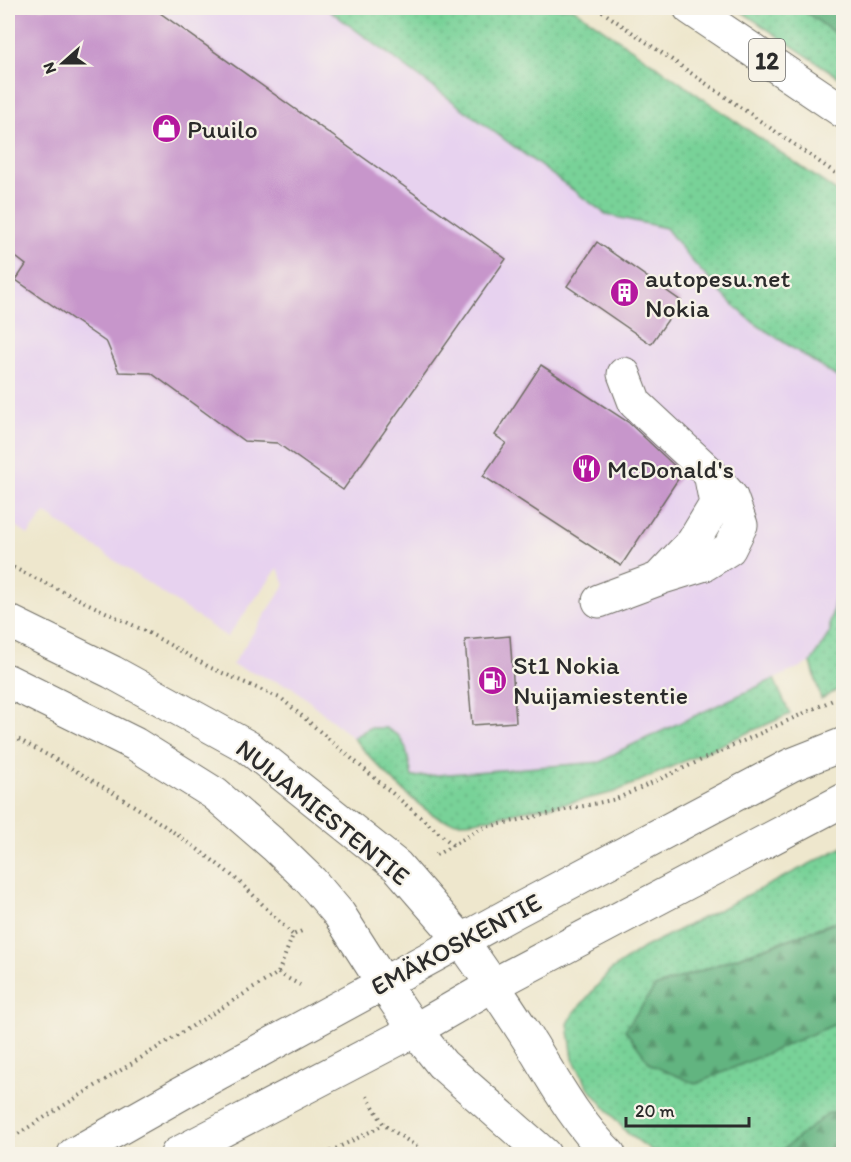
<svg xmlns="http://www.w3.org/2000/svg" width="851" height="1162" font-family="Itim,sans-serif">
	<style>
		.built { fill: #e7d2ef }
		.grass { fill: url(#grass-dots); stroke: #527e62; stroke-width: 1.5 }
		.forest { fill: url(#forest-firs); stroke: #467056; stroke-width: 1.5 }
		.building { fill: #c796cb }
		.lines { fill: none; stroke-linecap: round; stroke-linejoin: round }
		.minor-casing { stroke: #6f6d64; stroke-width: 35 }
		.major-casing { stroke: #6f6d64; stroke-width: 35 }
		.highway-casing { stroke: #6f6d64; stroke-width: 35 }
		.path { stroke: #6f6d64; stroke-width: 4; stroke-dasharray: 1.5 4.5; stroke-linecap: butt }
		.minor { stroke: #fff; stroke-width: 33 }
		.major { stroke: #fff; stroke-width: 33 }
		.highway { stroke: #fff; stroke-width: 33 }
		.labels { text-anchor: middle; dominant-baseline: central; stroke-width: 4.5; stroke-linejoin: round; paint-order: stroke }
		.shield { fill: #f7f3e8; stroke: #686764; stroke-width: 1.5 }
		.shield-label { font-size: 24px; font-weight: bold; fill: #2b2b2b }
		.poi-label { font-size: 26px; fill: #2b2b2b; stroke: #f7f3e8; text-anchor: start }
		.street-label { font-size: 26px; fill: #2b2b2b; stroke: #f7f3e8 }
	</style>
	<defs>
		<pattern id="grass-dots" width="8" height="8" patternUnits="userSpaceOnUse" patternTransform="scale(1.5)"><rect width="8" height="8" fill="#78d298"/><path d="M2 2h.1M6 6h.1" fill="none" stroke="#68b483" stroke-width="1.8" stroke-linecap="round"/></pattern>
		<pattern id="forest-firs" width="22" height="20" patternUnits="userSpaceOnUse" patternTransform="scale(1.5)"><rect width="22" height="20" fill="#62b480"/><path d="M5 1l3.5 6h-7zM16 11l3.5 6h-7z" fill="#519369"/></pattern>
	</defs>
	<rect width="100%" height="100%" fill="#f7f3e8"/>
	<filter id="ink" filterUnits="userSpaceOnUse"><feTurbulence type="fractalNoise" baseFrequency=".0167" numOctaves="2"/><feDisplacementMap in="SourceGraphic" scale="12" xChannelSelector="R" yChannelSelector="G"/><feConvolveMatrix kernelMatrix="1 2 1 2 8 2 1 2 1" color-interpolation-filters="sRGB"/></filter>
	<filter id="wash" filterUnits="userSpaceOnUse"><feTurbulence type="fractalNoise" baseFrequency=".008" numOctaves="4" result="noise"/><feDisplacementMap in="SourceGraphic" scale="24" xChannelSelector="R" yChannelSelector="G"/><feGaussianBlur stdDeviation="1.35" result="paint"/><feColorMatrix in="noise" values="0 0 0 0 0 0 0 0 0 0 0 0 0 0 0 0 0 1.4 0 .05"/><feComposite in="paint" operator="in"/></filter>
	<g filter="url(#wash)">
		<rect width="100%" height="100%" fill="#eee7cd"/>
		<polygon class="built" points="8,8 326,8 607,215 666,228 691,260 730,302 754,323 843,381 844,564 830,623 830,632 811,662 619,751 601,762 412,777 406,748 399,736 386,728 369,728 353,738 292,687 232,665 285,585 278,568 227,637 45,513 28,535 8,520"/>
		<g class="grass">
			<polygon points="326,8 573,8 843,196 843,381 754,323 730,302 691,260 666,228 607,215"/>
			<polygon points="736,8 800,8 843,39 843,80"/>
			<polygon points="843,564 843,687 821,699 811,662 830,632 830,623"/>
			<path d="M774 679 790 714 615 792C583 801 550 806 517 812 495 817 466 826 444 820 420 812 371 759 353 738L369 728H386L399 736 406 748 412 777 601 762 619 751Z"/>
			<polygon points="843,847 843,919 655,987 833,1025 843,1024 843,1112 830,1112 787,1154 657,1154 627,1133 589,1088 573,1059 568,1024 573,1014 610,971 643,948"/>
		</g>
		<g class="forest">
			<polygon points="800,8 843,8 843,39"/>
			<polygon points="843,920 843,1024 833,1025 696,1084 651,1065 625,1030 655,987"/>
			<polygon points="830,1112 843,1112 843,1154 777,1154"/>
		</g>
		<g id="blocks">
			<g class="building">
				<polygon points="8,8 153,8 506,259 343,490 277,443 244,441 151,373 119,372 107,343 16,280 26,265 8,251"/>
				<polygon points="597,242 681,301 651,344 567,286"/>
				<polygon points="541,365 628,422 682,473 621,566 483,476 506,443 495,435"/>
				<polygon points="510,636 516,722 472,725 465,640"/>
			</g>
		</g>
	</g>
	<g filter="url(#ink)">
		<use href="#blocks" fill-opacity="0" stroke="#6f6d64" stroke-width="1.5"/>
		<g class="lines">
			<defs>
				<g id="minor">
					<polyline points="663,577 705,564 729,549 741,525 731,497 714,478"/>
					<polyline points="599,601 658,579 693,542 716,504 710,473 635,403 624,374"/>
				</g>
				<g id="major">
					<polyline points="8,621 112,672 248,747 397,866 462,941"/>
					<polyline points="8,681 135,744 215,794 275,846 311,881 339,914 383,983"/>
					<polyline points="74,1154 180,1094 516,911 791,765 844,744"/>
					<polyline points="177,1154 415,1030 493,985 844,800"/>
				</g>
				<g id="highway">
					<polyline points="690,8 844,112"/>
					<path d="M462 941C486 975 510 1010 532 1045 555 1083 577 1123 609 1154"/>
					<polyline points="383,983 415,1030 442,1064 544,1154"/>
				</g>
			</defs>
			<use href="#minor" class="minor-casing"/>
			<use href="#major" class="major-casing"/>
			<use href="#highway" class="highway-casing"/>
			<g class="path">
				<polyline points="597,8 844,179"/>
				<polyline points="8,565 147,632 209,667 282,699 453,845"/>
				<path d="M8 734C85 774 161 819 230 874 252 892 272 915 293 935"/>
				<polyline points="436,855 482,828 616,799 844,695"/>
				<polyline points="278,973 300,985"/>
				<polyline points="367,1096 384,1125 428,1154"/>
				<polyline points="8,1140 278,973 293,935 304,930"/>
				<polyline points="325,1154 384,1125"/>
			</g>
			<use href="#minor" class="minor"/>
			<use href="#major" class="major"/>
			<use href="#highway" class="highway"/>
		</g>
	</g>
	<defs>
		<symbol id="shop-disc" viewBox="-11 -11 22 22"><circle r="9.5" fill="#b5179e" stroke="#f7f3e8"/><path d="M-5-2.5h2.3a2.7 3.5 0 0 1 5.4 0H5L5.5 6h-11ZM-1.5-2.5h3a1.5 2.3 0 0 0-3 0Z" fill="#fff"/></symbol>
		<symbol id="building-disc" viewBox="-11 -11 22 22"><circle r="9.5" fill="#b5179e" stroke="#f7f3e8"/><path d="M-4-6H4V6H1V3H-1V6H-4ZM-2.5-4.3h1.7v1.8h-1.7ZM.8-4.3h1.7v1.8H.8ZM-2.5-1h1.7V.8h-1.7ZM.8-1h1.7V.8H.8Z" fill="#fff"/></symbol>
		<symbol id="restaurant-disc" viewBox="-11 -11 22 22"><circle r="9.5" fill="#b5179e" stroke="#f7f3e8"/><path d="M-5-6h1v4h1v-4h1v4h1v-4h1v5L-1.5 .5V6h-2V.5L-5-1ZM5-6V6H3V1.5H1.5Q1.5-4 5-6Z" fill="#fff"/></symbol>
		<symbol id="fuel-disc" viewBox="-11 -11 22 22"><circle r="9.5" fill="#b5179e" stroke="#f7f3e8"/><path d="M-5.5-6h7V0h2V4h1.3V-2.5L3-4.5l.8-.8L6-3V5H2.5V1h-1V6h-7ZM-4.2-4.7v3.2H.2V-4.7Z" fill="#fff"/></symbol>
	</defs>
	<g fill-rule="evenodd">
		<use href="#shop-disc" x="150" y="112" width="33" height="33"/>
		<use href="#building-disc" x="608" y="276" width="33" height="33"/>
		<use href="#restaurant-disc" x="570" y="452" width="33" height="33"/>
		<use href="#fuel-disc" x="476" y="664" width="33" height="33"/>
	</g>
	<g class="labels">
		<rect class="shield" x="749" y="39" width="36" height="42" rx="4.5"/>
		<g class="shield-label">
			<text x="767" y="60">12</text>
		</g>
		<g class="poi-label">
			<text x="187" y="129">Puuilo</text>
			<text x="645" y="278">autopesu.net<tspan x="645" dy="30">Nokia</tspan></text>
			<text x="607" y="469">McDonald's</text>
			<text x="513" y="665">St1 Nokia<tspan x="513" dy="30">Nuijamiestentie</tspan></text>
		</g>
		<g class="street-label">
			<text transform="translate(323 812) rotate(39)">NUIJAMIESTENTIE</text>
			<text transform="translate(456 944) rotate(-28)">EMÄKOSKENTIE</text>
		</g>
	</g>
	<rect width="851" height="1162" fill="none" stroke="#f7f3e8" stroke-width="30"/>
	<g transform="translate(63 63) rotate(249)" stroke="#f7f3e8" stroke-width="4.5" paint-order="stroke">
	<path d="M0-4.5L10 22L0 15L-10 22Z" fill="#2b2b2b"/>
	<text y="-9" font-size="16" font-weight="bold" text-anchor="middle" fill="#2b2b2b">N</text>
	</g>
	<path d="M626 1117v9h123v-9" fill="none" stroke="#2b2b2b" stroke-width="3"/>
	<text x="635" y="1117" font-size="18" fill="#2b2b2b" stroke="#f7f3e8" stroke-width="4.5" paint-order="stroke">20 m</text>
</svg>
